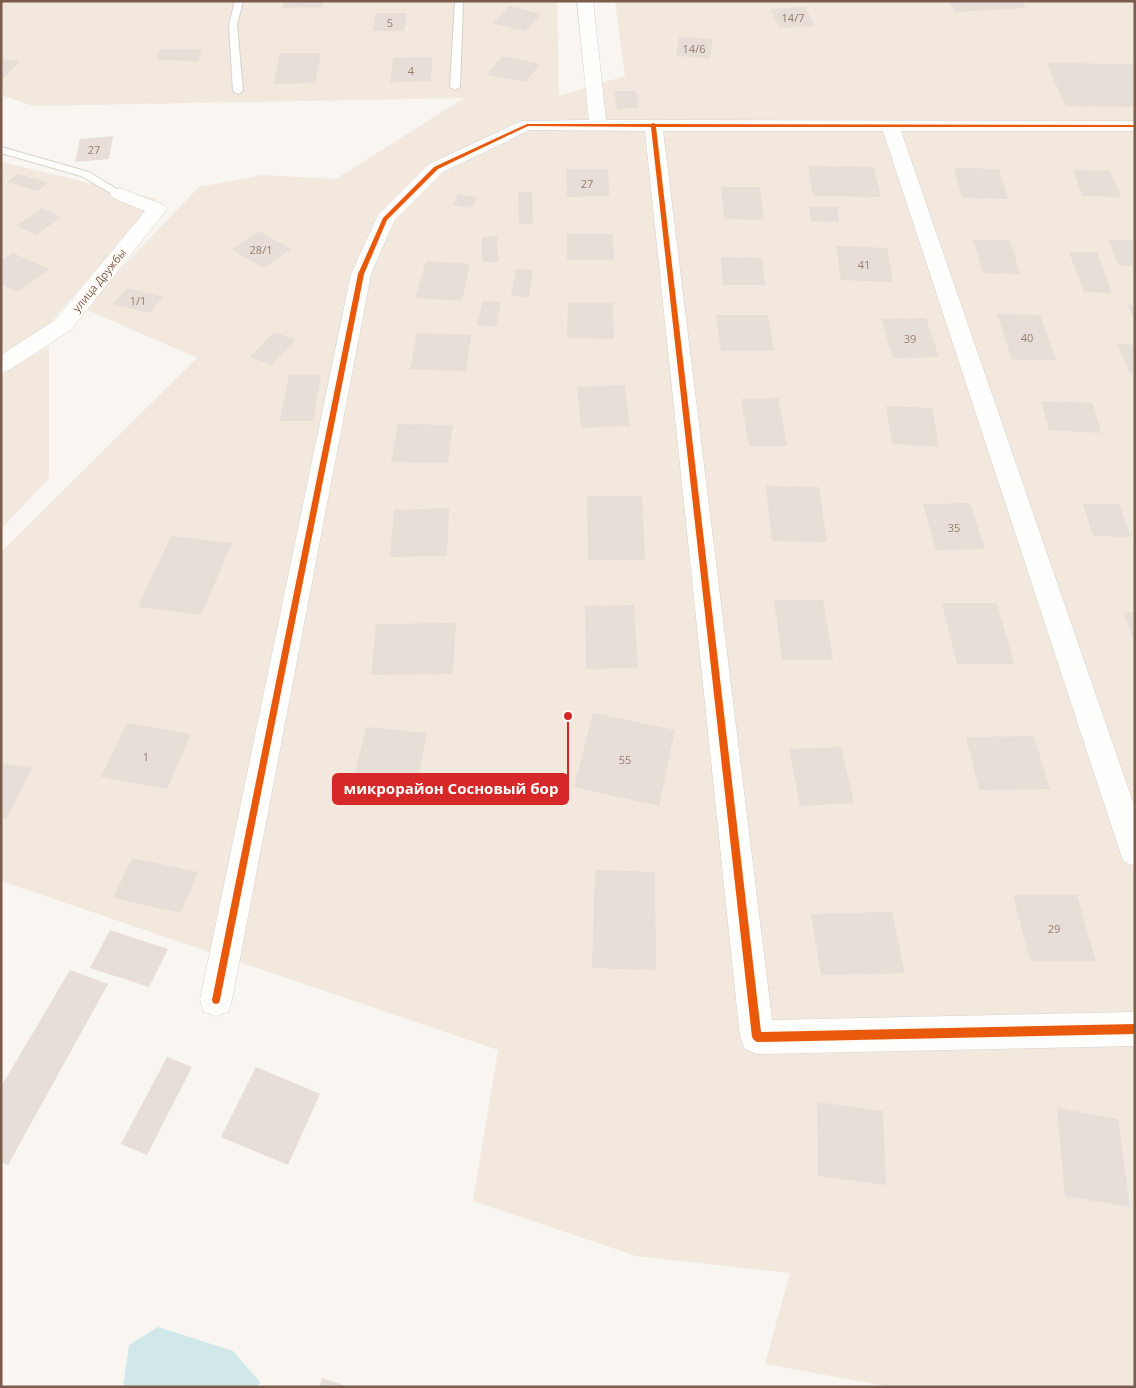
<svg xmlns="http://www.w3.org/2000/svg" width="1136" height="1388" font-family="'Open Sans',sans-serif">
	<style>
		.residential { fill: #f2e8de }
		.water { fill: #d0e8ea }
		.building { fill: #e6ded7 }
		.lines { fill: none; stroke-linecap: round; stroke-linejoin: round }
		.lane-casing { stroke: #d7d1cb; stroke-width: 2 }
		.street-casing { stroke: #d7d1cb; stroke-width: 1 }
		.lane { fill: #fefefd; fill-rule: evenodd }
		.street { fill: #fefefd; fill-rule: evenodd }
		.cycleway-casing { stroke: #fffaf3; stroke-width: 3 }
		.cycleway { fill: #e8590c; fill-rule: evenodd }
		.labels { text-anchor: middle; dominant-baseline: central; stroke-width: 4.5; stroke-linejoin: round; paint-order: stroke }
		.number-label { font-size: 11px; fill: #977e72 }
		.far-street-label { font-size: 11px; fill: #7a5c4d; stroke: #fffaf3 }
		.leader { fill: none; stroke: #d62828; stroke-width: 2 }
		.callout-dot { fill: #d62828; stroke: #fffaf3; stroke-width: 2 }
		.callout { fill: #d62828; stroke: #d62828; stroke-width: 2 }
		.callout-label { font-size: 15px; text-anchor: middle; font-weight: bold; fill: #fff }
	</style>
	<rect width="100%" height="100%" fill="#f9f5f0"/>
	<g class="residential">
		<polygon points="1,1 557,1 559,96 625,76 615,1 1135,1 1135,1387 891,1387 765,1364 790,1273 636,1256 473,1201 498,1050 1,881 1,552 197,358 83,308 199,187 262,175 336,179 464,98 34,106 1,95"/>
		<polygon points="1,162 157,199 42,332 1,355"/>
		<polygon points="49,346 49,478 1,529 1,375"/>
	</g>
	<polygon class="water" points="158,1327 233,1351 260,1382 258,1387 123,1387 129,1345"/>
	<g class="building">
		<polygon points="284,1 323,1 322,7 283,8"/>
		<polygon points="949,1 1021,1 1026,8 955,12"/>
		<polygon points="509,6 541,14 525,31 492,23"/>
		<polygon points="805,7 815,26 780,28 770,9"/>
		<polygon points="376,13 407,13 404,31 372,31"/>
		<polygon points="679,37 713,39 710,58 676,56"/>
		<polygon points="161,49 202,49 198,61 156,60"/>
		<polygon points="280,53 321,53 315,83 273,84"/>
		<polygon points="502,56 540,64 526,82 487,75"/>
		<polygon points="432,57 431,81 390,82 393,58"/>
		<polygon points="1,59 20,61 1,81"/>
		<polygon points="1046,63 1135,64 1135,107 1066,106"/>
		<polygon points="614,91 636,91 639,108 617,109"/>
		<polygon points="113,136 109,159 75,162 80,139"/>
		<polygon points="808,166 874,167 881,197 813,196"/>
		<polygon points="954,168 999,169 1008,199 962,198"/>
		<polygon points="566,169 608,169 609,196 567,197"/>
		<polygon points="1073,170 1110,171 1121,197 1082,196"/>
		<polygon points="17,174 48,182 38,191 7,182"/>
		<polygon points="721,187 760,187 764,220 724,219"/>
		<polygon points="518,192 532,192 533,224 519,224"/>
		<polygon points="458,194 477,197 472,208 453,205"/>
		<polygon points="809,207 837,207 839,222 811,221"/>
		<polygon points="42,208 61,217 36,235 16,226"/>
		<polygon points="259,231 291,249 264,268 232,250"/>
		<polygon points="567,234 613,234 614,260 567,260"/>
		<polygon points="497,236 498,262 482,262 482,237"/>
		<polygon points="973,240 1010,240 1020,274 983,273"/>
		<polygon points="1108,240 1135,240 1135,266 1118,265"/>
		<polygon points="836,246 887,248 893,282 841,280"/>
		<polygon points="1069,252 1097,252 1112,293 1084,292"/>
		<polygon points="13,253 49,269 18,292 1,284 1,261"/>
		<polygon points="721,257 762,258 765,285 723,285"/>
		<polygon points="426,261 470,264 462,301 415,298"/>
		<polygon points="516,269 533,270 529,297 511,296"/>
		<polygon points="127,288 163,297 149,313 113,304"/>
		<polygon points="483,301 501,302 496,327 477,325"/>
		<polygon points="568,303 613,303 614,339 567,338"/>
		<polygon points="1128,305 1135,305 1135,321"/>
		<polygon points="997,314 1040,315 1056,360 1012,360"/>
		<polygon points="716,315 768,315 774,351 721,351"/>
		<polygon points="926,318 939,357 893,358 881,319"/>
		<polygon points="274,332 296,340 272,365 250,357"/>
		<polygon points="417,333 471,335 466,371 410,369"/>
		<polygon points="1118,344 1135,345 1135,373 1129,373"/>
		<polygon points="289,375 321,375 313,421 280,421"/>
		<polygon points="625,385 630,426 581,428 577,387"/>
		<polygon points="778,398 787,446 749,446 741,399"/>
		<polygon points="1041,401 1093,403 1101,433 1049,430"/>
		<polygon points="886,406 932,408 939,447 892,444"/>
		<polygon points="398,424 453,425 448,463 391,462"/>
		<polygon points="766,486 819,487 827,542 772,541"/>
		<polygon points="587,496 642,496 645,560 588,560"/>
		<polygon points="970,503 985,549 936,550 923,504"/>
		<polygon points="1083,504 1119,504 1131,537 1093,536"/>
		<polygon points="449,508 447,556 390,557 394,510"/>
		<polygon points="171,536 232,543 201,615 138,607"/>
		<polygon points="774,600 823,600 833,660 782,660"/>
		<polygon points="942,603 997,603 1014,664 957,664"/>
		<polygon points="634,605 638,668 586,669 585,606"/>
		<polygon points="1124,612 1135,612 1135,642 1134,642"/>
		<polygon points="456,623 453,674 371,675 376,624"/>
		<polygon points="593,713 675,730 659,806 574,787"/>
		<polygon points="127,723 191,734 167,789 101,777"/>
		<polygon points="366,727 427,733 413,803 349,798"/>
		<polygon points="1034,736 1050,789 979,790 966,737"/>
		<polygon points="841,747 854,803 800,806 789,749"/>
		<polygon points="1,763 32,768 6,819 1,818"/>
		<polygon points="132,858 198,872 181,913 113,898"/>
		<polygon points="595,870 655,872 656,970 592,968"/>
		<polygon points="1013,895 1077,895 1096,961 1030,961"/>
		<polygon points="892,912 905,973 821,975 811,914"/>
		<polygon points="110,930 168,949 149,987 90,968"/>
		<polygon points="70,970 108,984 8,1165 1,1162 1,1087"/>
		<polygon points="167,1057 192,1067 147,1155 121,1144"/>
		<polygon points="256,1067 320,1094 288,1165 221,1137"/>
		<polygon points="817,1102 883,1111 886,1185 818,1176"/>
		<polygon points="1057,1108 1118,1119 1130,1207 1065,1196"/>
		<polygon points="322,1378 346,1386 346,1387 320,1387"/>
	</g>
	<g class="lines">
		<defs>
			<g id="lane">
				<polygon points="235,1 243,1 237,25 243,91 238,94 233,91 229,25"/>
				<polygon points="455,1 463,1 460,87 455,90 450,87"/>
				<polygon points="1,147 89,172 125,194 120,197 116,196 81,176 1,153"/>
			</g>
			<g id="street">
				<polygon points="577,1 593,1 606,120 1135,121 1135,131 901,131 1135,808 1135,866 1124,862 1120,852 883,131 663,131 772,1020 1135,1012 1135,1046 757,1054 745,1049 740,1037 645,131 530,130 443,172 394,221 371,274 232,1000 228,1012 216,1016 204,1012 200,1000 351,274 378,215 429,164 521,121 589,120"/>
				<polygon points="120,188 164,205 167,209 71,330 9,370 1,373 1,355 55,320 145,211 113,198 110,194 113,190"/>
			</g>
		</defs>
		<use href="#lane" class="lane-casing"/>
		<use href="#street" class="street-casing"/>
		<use href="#lane" class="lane"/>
		<use href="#street" class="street"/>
		<defs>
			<polygon id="cycleway" points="653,123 655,124 1135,125 1135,127 656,127 761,1032 1135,1024 1135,1034 757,1042 754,1040 752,1037 651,127 528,126 438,169 387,220 364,274 220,1000 219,1003 216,1004 213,1003 212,1000 358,274 383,218 434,167 527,124 651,124"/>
		</defs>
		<use href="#cycleway" class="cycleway-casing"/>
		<use href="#cycleway" class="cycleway"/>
	</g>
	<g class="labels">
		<g class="number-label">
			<text x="793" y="17">14/7</text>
			<text x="390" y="22">5</text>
			<text x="694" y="48">14/6</text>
			<text x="411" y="70">4</text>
			<text x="94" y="149">27</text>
			<text x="587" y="183">27</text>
			<text x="261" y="249">28/1</text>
			<text x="864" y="264">41</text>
			<text x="138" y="300">1/1</text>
			<text x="1027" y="337">40</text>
			<text x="910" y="338">39</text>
			<text x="954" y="527">35</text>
			<text x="146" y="756">1</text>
			<text x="625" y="759">55</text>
			<text x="1054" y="928">29</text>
		</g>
		<g class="far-street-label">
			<text transform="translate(99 280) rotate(-51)">улица Дружбы</text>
		</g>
	</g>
	<path class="leader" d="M568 716L568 789"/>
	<circle class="callout-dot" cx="568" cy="716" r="5"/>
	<rect class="callout" x="333" y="774" width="235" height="30" rx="5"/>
	<g class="callout-label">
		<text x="451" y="794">микрорайон Сосновый бор</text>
	</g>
	<rect width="1136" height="1388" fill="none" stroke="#7a5c4d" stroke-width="5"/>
</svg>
